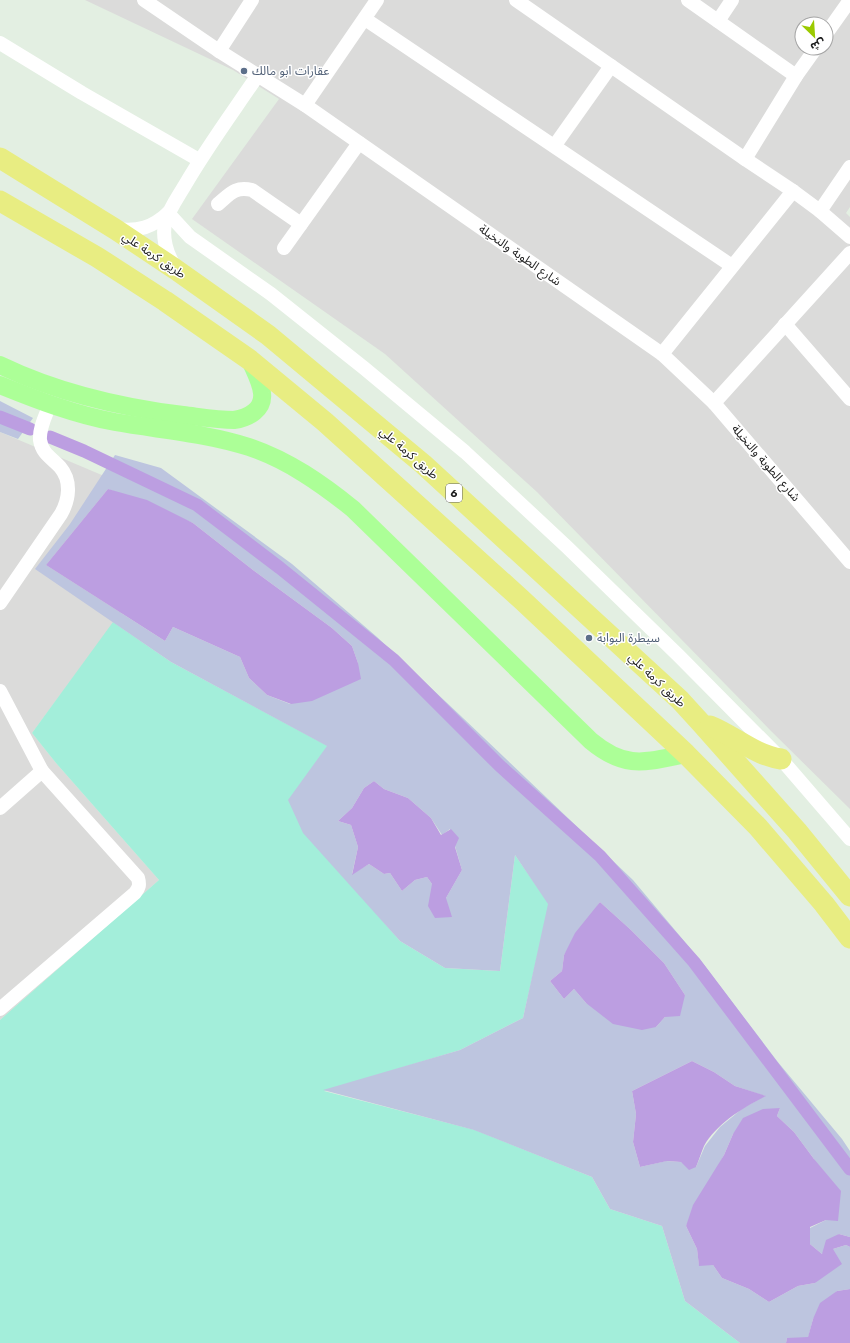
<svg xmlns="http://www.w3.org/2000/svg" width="850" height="1343" font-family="Jost,'Noto Sans Arabic',sans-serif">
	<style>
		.residential { fill: #dbdbda; fill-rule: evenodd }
		.grass { fill: #a3eeda }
		.wetland { fill: #bdc5df; fill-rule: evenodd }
		.water { fill: #bc9ee1 }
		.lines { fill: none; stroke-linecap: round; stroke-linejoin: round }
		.canal { stroke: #bc9ee1; stroke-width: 13 }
		.minor { stroke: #fff; stroke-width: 14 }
		.major { stroke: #acff97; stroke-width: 18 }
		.highway { stroke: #e8ed82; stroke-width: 21 }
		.service-dot { fill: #5c6f8a; stroke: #fff; stroke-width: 1.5 }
		.labels { text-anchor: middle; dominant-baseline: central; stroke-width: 3; stroke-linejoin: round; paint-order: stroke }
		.shield { fill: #fff; stroke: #616161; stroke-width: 1 }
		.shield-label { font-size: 11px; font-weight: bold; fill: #1d1d1d }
		.service-label { font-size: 12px; fill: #4e5e75; stroke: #fff; text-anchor: start }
		.street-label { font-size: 12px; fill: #1d1d1d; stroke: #fff }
	</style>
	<rect width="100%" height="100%" fill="#e3efe2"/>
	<g class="residential">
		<path d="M85 0H850V207L846 213 850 217V809L771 731 537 492 385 354 192 219 279 99 233 70ZM802 24H826V48H802Z"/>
		<polygon points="0,432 194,514 32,733 56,763 159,880 0,1020"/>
	</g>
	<polygon class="grass" points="113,622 171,662 328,746 289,800 356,890 400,941 445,968 500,971 515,855 549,904 523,1018 460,1050 324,1091 475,1130 592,1177 610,1209 662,1226 685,1301 740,1343 0,1343 0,1020 159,880 56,763 32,733"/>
	<g class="wetland">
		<polygon points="0,401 33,418 18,439 0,432"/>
		<path d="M115 455 161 468 292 564 377 637 463 718 633 880 705 966 777 1061 842 1139 850 1151V1237L839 1234 822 1254 810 1244V1228L826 1220 814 1159 794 1132 777 1116 780 1108 733 1134 724 1155 686 1226 697 1249 699 1265H713L722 1278 749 1289 769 1302 798 1286 815 1283 833 1249 846 1245 850 1247V1289L837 1291 813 1319 808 1338H787L786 1343H740L685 1301 662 1226 610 1209 592 1177 474 1130 323 1090 460 1050 523 1018 548 904 515 855 500 971 445 968 400 941 303 833 288 800 327 746 171 662 35 569 70 524ZM108 489 193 523 253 570 332 628 352 646 358 663 290 704 267 695 249 678 240 657 173 627 165 641 46 565ZM374 781 384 789 408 798 431 818 442 835 450 829 462 870 446 898 432 884 427 877 415 880 402 891 390 873 384 874 369 864 352 874 358 847 351 825 338 821 352 808 364 788ZM600 902 631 930 664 963 685 995 656 1027 586 1003 574 989 564 999 550 981 562 971 564 955ZM692 1061 714 1072 735 1086 765 1096 743 1108 720 1127 705 1146 696 1167 681 1162 666 1161 640 1167 633 1142 636 1114 632 1091Z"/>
	</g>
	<g class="water">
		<polygon points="108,489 147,500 193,523 253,570 332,628 352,646 358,663 361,679 312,701 291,704 267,695 249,678 240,657 173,627 165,641 46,565"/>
		<polygon points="374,781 384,789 408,798 431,818 441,835 451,829 459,838 455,847 462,870 446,898 452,917 435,918 428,906 432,884 427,877 415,880 402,891 390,873 384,874 369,864 352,875 358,847 351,825 338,821 352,808 364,788"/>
		<polygon points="600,902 631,930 664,963 685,995 680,1016 665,1017 656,1027 642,1030 613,1024 586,1003 574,989 564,999 550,981 562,971 564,955 575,933"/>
		<path d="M692 1061 714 1072 735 1086 766 1096C744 1107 716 1124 704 1146 701 1153 699 1160 696 1167L689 1170 681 1162 667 1161 640 1167 633 1142 636 1114 632 1091Z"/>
		<polygon points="780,1108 777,1116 794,1132 814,1159 841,1191 838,1221 826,1220 810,1227 810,1244 822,1254 826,1240 839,1234 850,1237 850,1247 846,1245 833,1249 842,1264 815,1283 798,1286 769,1302 749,1289 722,1278 713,1265 699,1266 697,1249 686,1226 693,1205 724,1155 733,1134 743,1118 763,1109"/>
		<polygon points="850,1289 850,1343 786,1343 787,1338 808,1337 813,1319 820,1303 837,1291"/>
	</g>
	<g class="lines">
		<g class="canal">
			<polyline points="0,417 30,429"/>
			<polyline points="50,437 84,451 197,505 280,568 394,660 500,766 600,856 694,962 850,1169"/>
		</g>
		<g class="minor">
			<polyline points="144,0 219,51 305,105 662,354 714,403 850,562"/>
			<polyline points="516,0 745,159 793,191 820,211 850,237"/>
			<polyline points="688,0 796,76"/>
			<polyline points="365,19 732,266"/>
			<polyline points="718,21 732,0"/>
			<polyline points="826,34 850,0"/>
			<polyline points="0,43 82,93 199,160"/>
			<polyline points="219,51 252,0"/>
			<polyline points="305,105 377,0"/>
			<polyline points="555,145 611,66"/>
			<polyline points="745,159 796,76 816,48"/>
			<path d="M218 204C230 194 235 186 252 190L301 224"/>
			<polyline points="820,211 850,167"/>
			<polyline points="168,213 190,237 271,294 364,368 465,452 567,547 679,656 781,759 850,839"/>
			<path d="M117 229C138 232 153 227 168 213"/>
			<polyline points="284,248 359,143"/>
			<path d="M175 267C167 254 162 239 165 223 169 209 178 197 185 185 207 147 233 112 258 75"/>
			<polyline points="785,324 850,399"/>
			<polyline points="662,354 793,191"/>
			<polyline points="714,403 850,253"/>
			<path d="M0 603 61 514C69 500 72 481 60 467 52 458 42 454 40 440 39 428 46 415 50 404"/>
			<polyline points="0,691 42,771"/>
			<path d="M0 808 42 771 138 878C140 885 139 888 135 893L0 1009"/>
		</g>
		<g class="major">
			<path d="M0 365C58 393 119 407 183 415 200 417 217 420 234 420 249 418 264 409 262 393 261 382 254 370 250 360"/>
			<path d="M0 385C37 400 76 415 115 422 160 430 206 433 249 447 288 460 322 484 353 509L591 741C626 770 645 762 686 754"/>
		</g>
		<g class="highway">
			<polyline points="0,158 115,229 175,269 268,335 423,464 680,700 701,723 797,831 850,896"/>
			<polyline points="0,201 97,257 165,301 250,360 325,422 521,599 686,754 758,827 824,904 850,938"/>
			<path d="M710 726C735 736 754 755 781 759"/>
		</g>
	</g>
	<g class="service-dot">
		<circle cx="244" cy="71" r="4"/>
		<circle cx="589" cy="638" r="4"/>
	</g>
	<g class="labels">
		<rect class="shield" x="446" y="484" width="16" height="18" rx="3"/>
		<g class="shield-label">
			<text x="454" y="493">6</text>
		</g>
		<g class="service-label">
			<text x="252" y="71">عقارات ابو مالك</text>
			<text x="597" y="638">سيطرة البوابة</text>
		</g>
		<g class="street-label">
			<text transform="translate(154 255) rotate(34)">طريق كرمة علي</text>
			<text transform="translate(520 255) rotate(35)">شارع الطوبة والنخيلة</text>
			<text transform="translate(409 453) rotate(41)">طريق كرمة علي</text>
			<text transform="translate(766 463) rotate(49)">شارع الطوبة والنخيلة</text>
			<text transform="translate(657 680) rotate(43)">طريق كرمة علي</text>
		</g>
	</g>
	<g transform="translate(814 36) rotate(155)"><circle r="19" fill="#ffffff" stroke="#a5a5a5"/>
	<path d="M0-3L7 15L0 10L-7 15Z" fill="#9bca00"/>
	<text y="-6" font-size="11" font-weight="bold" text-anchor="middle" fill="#1d1d1d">ش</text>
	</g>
</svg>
